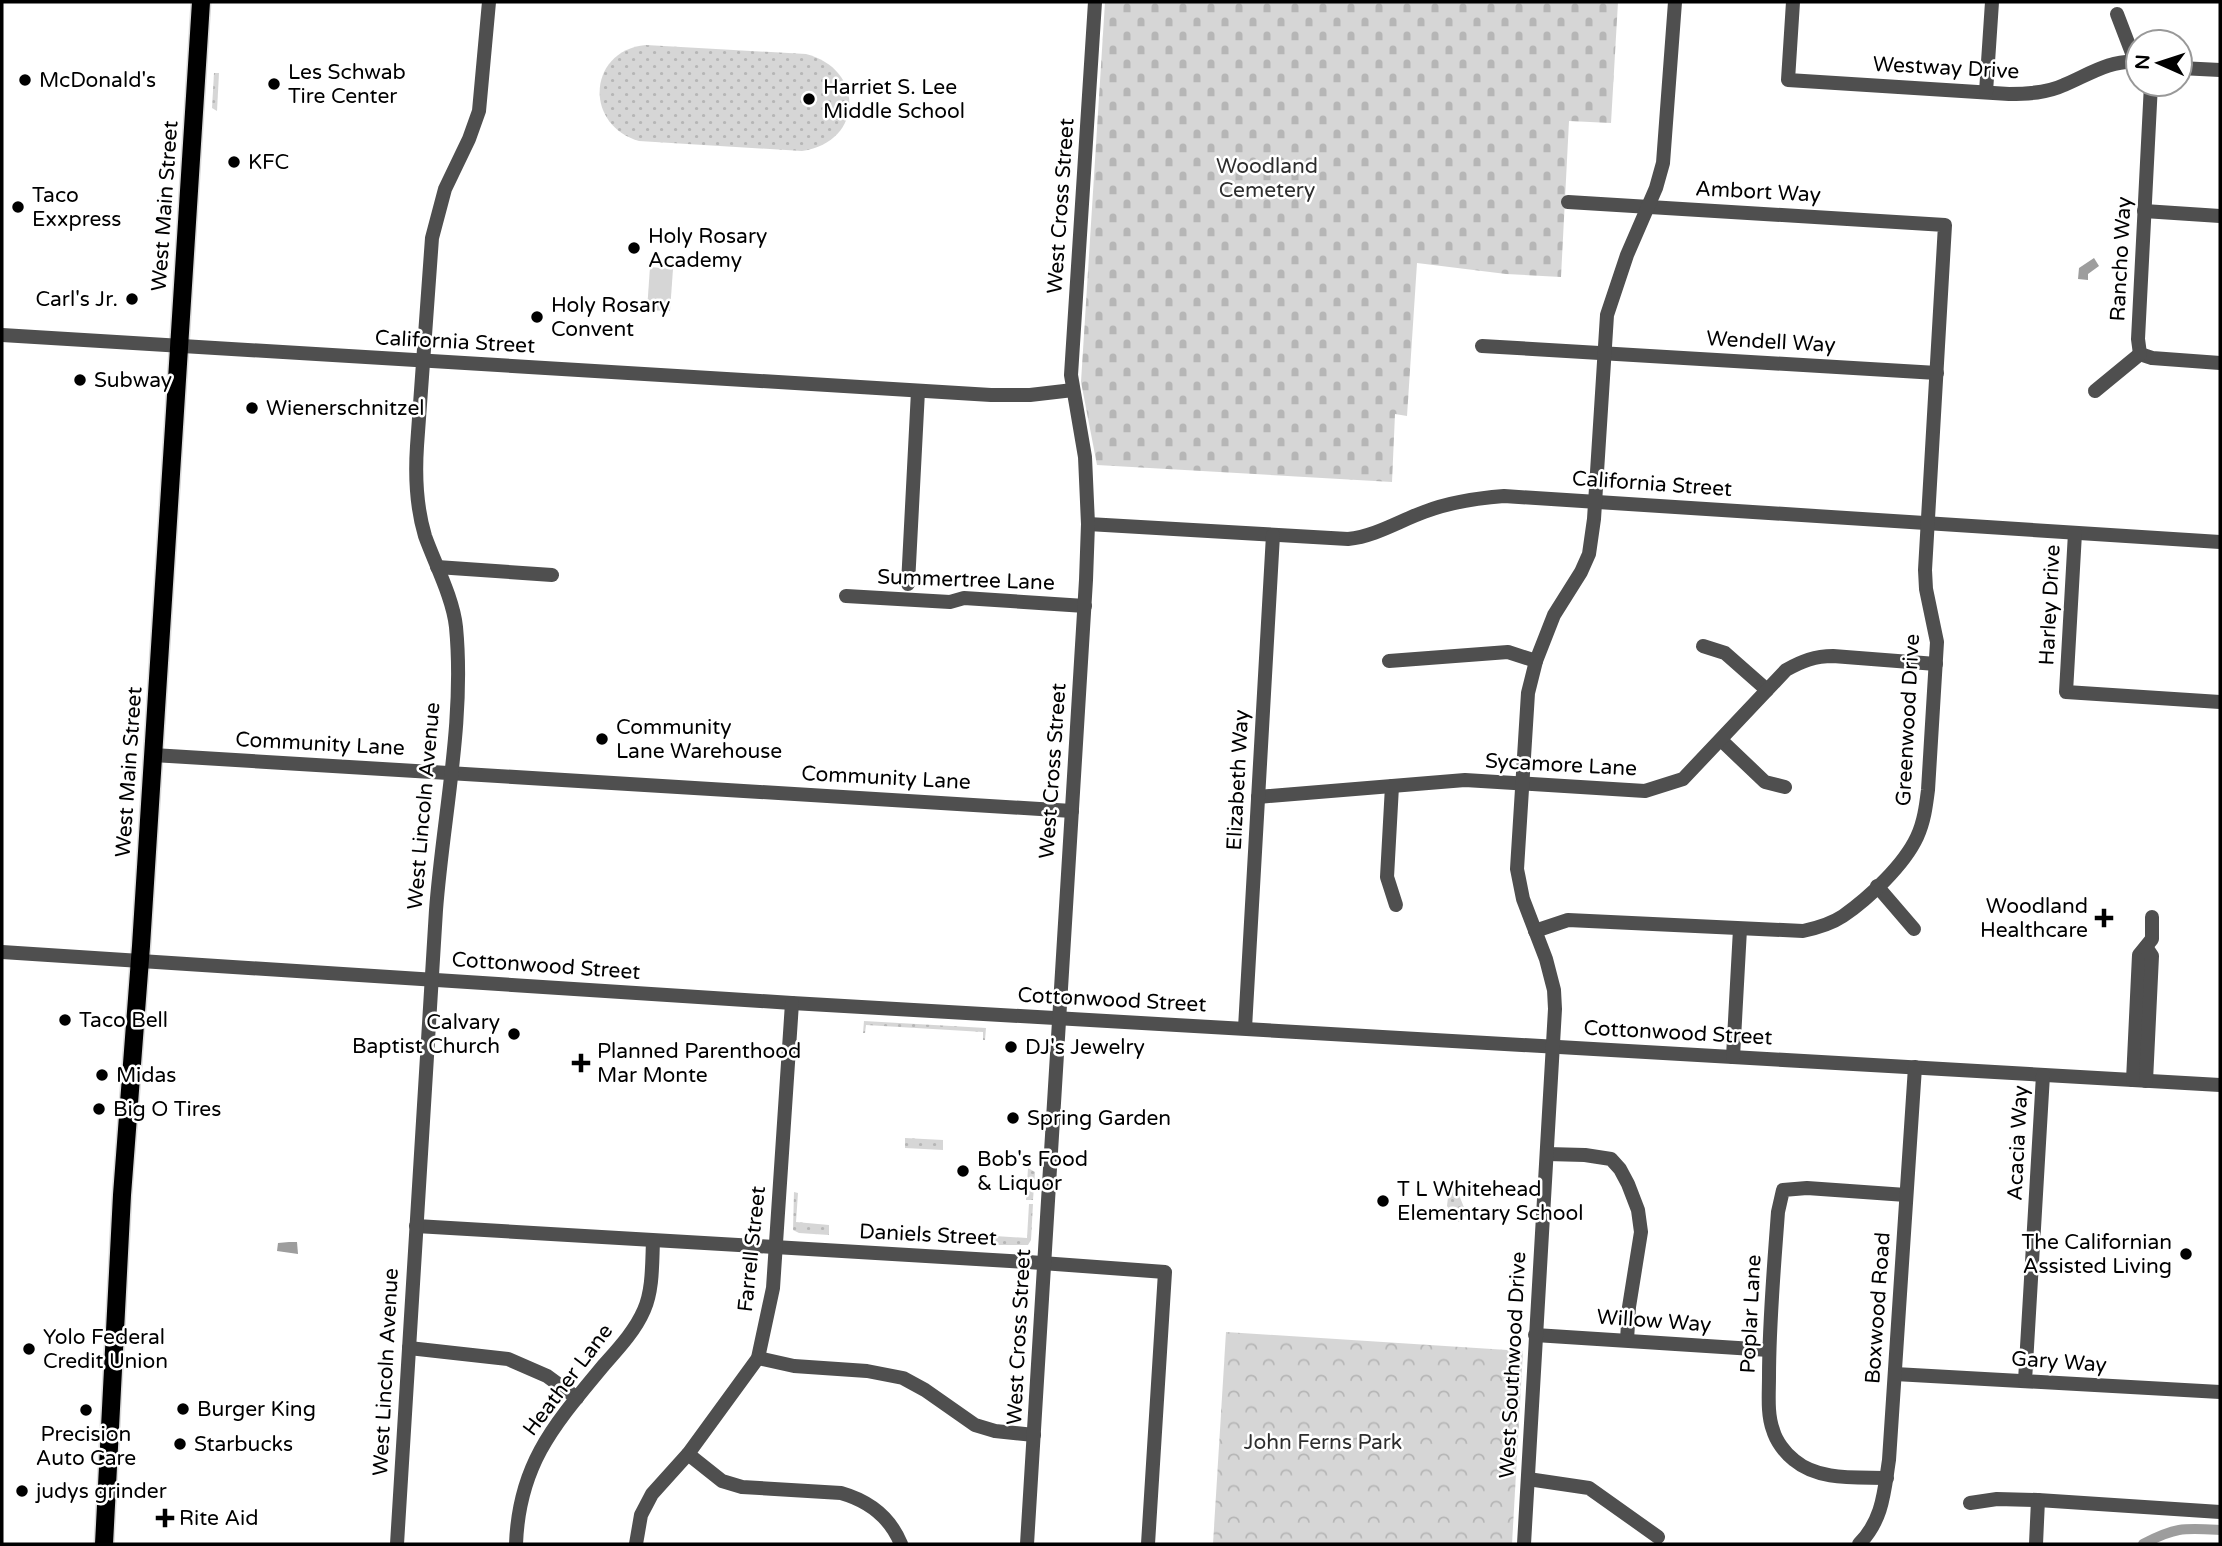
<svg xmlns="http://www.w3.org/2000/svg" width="2222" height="1546" font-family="'Varela Round',sans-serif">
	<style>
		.grass { fill: url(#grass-dots) }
		.cemetery { fill: url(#cemetery-stones) }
		.park { fill: url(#park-crowns) }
		.pitch { fill: #d6d6d6 }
		.water { fill: #9d9d9d }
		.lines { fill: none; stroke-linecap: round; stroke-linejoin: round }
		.canal { stroke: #9d9d9d; stroke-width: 10 }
		.major-casing { stroke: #dbdbdb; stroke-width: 21 }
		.minor { stroke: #4f4f4f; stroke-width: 14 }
		.major { stroke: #000; stroke-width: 18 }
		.poi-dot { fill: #000; stroke: #fff; stroke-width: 2.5 }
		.labels { text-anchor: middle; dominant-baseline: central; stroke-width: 5; stroke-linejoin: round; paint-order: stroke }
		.street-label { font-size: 21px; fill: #000; stroke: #fff }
		.poi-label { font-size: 21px; fill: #000; stroke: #fff; text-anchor: start }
		.park-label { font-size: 21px; fill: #2d2d2d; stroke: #fff }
	</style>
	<defs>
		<pattern id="grass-dots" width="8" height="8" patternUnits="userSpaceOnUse" patternTransform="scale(1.75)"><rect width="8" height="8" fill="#d6d6d6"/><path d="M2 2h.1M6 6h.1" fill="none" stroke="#b6b6b6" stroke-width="1.8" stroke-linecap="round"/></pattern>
		<pattern id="cemetery-stones" width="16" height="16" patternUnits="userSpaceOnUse" patternTransform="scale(1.75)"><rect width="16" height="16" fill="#d6d6d6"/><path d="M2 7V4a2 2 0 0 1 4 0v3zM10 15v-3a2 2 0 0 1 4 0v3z" fill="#b6b6b6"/></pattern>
		<pattern id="park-crowns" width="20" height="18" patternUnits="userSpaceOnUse" patternTransform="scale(1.75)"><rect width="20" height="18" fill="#d6d6d6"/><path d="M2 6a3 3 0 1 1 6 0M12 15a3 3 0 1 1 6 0" fill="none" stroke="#b6b6b6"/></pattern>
	</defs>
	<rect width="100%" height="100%" fill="#fff"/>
	<g class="grass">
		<path d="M646 45 806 54C865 69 864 142 802 151L639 141C583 125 588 50 646 45Z"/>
		<polygon points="214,73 219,73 217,111 212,108"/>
		<polygon points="864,1021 986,1028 985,1040 983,1040 983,1032 866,1025 865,1033 863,1033"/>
		<polygon points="905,1138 943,1140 943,1150 905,1148"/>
		<polygon points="1028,1168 1035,1172 1033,1200 1026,1200"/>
		<polygon points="1455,1185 1467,1215 1459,1222 1447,1206 1448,1197 1439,1188"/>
		<polygon points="794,1192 798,1193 796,1222 829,1225 829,1235 799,1233 793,1230"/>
		<polygon points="1029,1204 1033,1204 1031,1240 1028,1245 979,1245 979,1235 1027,1238"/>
	</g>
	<polygon class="cemetery" points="1105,2 1618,2 1611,123 1569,121 1561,277 1506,274 1417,263 1407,416 1395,414 1392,482 1097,465 1081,382"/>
	<polygon class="park" points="1226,1332 1523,1351 1512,1544 1213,1544"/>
	<polygon class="pitch" points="650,267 673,269 670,311 647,310"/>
	<g class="water">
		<polygon points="2094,258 2099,266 2088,274 2088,280 2078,279 2079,268"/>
		<polygon points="289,1242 297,1242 298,1254 277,1251 278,1243"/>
	</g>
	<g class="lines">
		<path class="canal" d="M2143 1544C2176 1527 2183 1528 2220 1530"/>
		<defs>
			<polyline id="major" points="104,1544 122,1195 141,946 201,2"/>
		</defs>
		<use href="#major" class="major-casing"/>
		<g class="minor">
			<path d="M1793 2 1788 80 2009 94C2028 94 2047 93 2064 85 2088 75 2111 59 2138 62"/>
			<polyline points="2117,14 2135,61"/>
			<polyline points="2180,68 2220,70"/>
			<polyline points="1986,92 1992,2"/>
			<polyline points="2144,211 2220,216"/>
			<polyline points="2,335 991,395 1030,395 1073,390"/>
			<polyline points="1482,346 1937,373"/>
			<polyline points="2140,354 2138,339 2151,84"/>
			<polyline points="2140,354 2152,358 2220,363"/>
			<polyline points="2095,391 2140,354"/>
			<path d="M1088 524 1348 539C1376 536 1399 521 1424 512 1450 502 1477 498 1504 496L2220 542"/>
			<polyline points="2075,533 2066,692 2220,702"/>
			<polyline points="437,567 552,575"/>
			<polyline points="908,584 918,391"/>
			<polyline points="846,596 950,602 964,598 1085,606"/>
			<polyline points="1703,646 1725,653 1767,690"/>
			<polyline points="1389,661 1508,652 1536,661"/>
			<polyline points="1721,740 1765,782 1785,787"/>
			<polyline points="153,755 1072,811"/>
			<polyline points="1392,786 1387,877 1396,905"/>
			<path d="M1258 797 1465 780 1645 791 1683 779 1786 670C1802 661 1815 656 1833 656L1936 664"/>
			<polyline points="1877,886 1914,929"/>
			<path d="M1535 931 1568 920 1803 931C1817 928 1831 924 1843 916 1869 898 1904 865 1917 837 1924 822 1926 806 1928 790L1937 642 1926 589 1925 570 1945 225 1568 202"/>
			<polyline points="2,952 792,1003 2220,1085"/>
			<polyline points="1245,1028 1273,535"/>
			<polyline points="1733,1057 1740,929"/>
			<polyline points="2133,1080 2139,955 2152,939 2152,917"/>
			<polyline points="2146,1081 2152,956 2146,947"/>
			<polyline points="1547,1154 1585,1155 1611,1159 1620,1169 1628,1184 1638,1210 1641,1232 1629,1307 1627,1340"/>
			<polyline points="416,1226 1028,1262 1165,1272 1148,1544"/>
			<polyline points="1535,1335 1769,1350"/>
			<polyline points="409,1348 508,1359 547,1376 577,1398"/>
			<polyline points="758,1358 794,1366 867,1371 903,1378 925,1390 975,1425 995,1431 1034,1435"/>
			<polyline points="1895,1374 2220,1392"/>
			<polyline points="2025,1381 2043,1075"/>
			<path d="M688 1454 722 1481 742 1487 841 1493C869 1501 890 1517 901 1544"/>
			<path d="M1887 1478C1856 1477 1819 1481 1794 1460 1785 1453 1776 1441 1773 1430 1767 1414 1769 1394 1769 1377 1769 1322 1774 1267 1778 1212L1783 1190 1807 1188 1906 1195"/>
			<polyline points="1528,1479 1589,1488 1658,1537"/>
			<polyline points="1970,1503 1997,1499 2038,1500 2220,1512"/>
			<path d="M397 1544 436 910C443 817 465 721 456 627 453 598 435 564 425 536 416 506 415 476 417 446L432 238 445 189 469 139 479 111 489 2"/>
			<path d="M516 1544C519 1464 554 1425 603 1366 618 1349 635 1331 644 1310 653 1290 652 1263 653 1241"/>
			<polyline points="636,1544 641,1515 652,1494 688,1454 758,1358 773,1288 792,1003"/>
			<polyline points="1027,1544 1086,580 1088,524 1085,457 1071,375 1095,2"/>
			<polyline points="1524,1544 1555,1009 1554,990 1546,959 1523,899 1517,869 1528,693 1536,661 1554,615 1581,572 1589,554 1594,519 1607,315 1627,255 1656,188 1663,163 1675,2"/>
			<path d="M1859 1544C1883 1520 1884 1492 1889 1460L1915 1067"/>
			<polyline points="2036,1544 2038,1500"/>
		</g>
		<use href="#major" class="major"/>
	</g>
	<g class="poi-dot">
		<circle cx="25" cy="80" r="7"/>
		<circle cx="274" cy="84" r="7"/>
		<circle cx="809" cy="99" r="7"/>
		<circle cx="234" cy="162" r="7"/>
		<circle cx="18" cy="207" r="7"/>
		<circle cx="634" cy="248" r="7"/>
		<circle cx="132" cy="299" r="7"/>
		<circle cx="537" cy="317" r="7"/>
		<circle cx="80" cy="380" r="7"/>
		<circle cx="252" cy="408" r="7"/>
		<circle cx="602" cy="739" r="7"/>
		<path d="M2100.5 907.5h7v7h7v7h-7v7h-7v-7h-7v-7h7z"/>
		<circle cx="65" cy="1020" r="7"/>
		<circle cx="514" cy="1034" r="7"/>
		<circle cx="1011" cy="1047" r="7"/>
		<path d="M577.5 1052.5h7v7h7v7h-7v7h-7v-7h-7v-7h7z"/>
		<circle cx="102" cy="1075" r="7"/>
		<circle cx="99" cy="1109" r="7"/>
		<circle cx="1013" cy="1118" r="7"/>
		<circle cx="963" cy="1171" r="7"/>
		<circle cx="1383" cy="1201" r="7"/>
		<circle cx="2186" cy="1254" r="7"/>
		<circle cx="29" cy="1349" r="7"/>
		<circle cx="183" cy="1409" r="7"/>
		<circle cx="86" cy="1410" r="7"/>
		<circle cx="180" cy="1444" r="7"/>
		<circle cx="22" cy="1491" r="7"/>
		<path d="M161.5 1507.5h7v7h7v7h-7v7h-7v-7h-7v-7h7z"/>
	</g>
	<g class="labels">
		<g class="street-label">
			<text transform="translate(1946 68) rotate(3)">Westway Drive</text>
			<text transform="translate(1758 192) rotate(3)">Ambort Way</text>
			<text transform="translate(165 206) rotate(-86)">West Main Street</text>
			<text transform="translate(1061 206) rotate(-86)">West Cross Street</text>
			<text transform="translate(2121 259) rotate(-87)">Rancho Way</text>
			<text transform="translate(455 342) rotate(3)">California Street</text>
			<text transform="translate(1771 342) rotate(3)">Wendell Way</text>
			<text transform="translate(1652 484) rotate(4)">California Street</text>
			<text transform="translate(966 580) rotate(2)">Summertree Lane</text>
			<text transform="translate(2050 605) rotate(-87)">Harley Drive</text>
			<text transform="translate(1908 720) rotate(-87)">Greenwood Drive</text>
			<text transform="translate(320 744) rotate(3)">Community Lane</text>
			<text transform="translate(1561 765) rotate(3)">Sycamore Lane</text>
			<text transform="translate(1053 771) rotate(-86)">West Cross Street</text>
			<text transform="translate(129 772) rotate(-86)">West Main Street</text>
			<text transform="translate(886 778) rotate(3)">Community Lane</text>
			<text transform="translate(1238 780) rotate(-87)">Elizabeth Way</text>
			<text transform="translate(424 806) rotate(-85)">West Lincoln Avenue</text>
			<text transform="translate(546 966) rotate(4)">Cottonwood Street</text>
			<text transform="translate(1112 1000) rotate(3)">Cottonwood Street</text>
			<text transform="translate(1678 1033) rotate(3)">Cottonwood Street</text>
			<text transform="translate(2018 1143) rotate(-87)">Acacia Way</text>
			<text transform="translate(928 1235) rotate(3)">Daniels Street</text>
			<text transform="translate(752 1249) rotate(-84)">Farrell Street</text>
			<text transform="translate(1878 1308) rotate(-86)">Boxwood Road</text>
			<text transform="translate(1751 1314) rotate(-87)">Poplar Lane</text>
			<text transform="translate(1654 1321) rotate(4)">Willow Way</text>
			<text transform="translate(1019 1337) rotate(-87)">West Cross Street</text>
			<text transform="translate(2059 1362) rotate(4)">Gary Way</text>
			<text transform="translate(1513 1365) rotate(-87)">West Southwood Drive</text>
			<text transform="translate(386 1372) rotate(-87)">West Lincoln Avenue</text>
			<text transform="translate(568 1380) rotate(-53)">Heather Lane</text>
		</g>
		<g class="poi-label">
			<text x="288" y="72">Les Schwab<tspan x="288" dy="24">Tire Center</tspan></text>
			<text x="39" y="80">McDonald's</text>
			<text x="823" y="87">Harriet S. Lee<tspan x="823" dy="24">Middle School</tspan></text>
			<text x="248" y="162">KFC</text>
			<text x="32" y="195">Taco<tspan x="32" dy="24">Exxpress</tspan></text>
			<text x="648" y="236">Holy Rosary<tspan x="648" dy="24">Academy</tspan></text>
			<text x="118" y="299" text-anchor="end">Carl's Jr.</text>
			<text x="551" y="305">Holy Rosary<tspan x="551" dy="24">Convent</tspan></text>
			<text x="94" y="380">Subway</text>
			<text x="266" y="408">Wienerschnitzel</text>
			<text x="616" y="727">Community<tspan x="616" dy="24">Lane Warehouse</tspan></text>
			<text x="2088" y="906" text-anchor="end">Woodland<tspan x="2088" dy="24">Healthcare</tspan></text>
			<text x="79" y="1020">Taco Bell</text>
			<text x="500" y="1022" text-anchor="end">Calvary<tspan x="500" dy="24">Baptist Church</tspan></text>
			<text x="1025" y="1047">DJ's Jewelry</text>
			<text x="597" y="1051">Planned Parenthood<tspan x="597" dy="24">Mar Monte</tspan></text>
			<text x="116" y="1075">Midas</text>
			<text x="113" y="1109">Big O Tires</text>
			<text x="1027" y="1118">Spring Garden</text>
			<text x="977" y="1159">Bob's Food<tspan x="977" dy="24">&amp; Liquor</tspan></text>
			<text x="1397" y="1189">T L Whitehead<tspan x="1397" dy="24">Elementary School</tspan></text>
			<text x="2172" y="1242" text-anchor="end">The Californian<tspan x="2172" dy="24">Assisted Living</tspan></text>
			<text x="43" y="1337">Yolo Federal<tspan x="43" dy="24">Credit Union</tspan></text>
			<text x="197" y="1409">Burger King</text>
			<text x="86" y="1434" text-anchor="middle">Precision<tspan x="86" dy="24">Auto Care</tspan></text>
			<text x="194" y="1444">Starbucks</text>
			<text x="36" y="1491">judys grinder</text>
			<text x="179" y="1518">Rite Aid</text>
		</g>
		<g class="park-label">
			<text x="1267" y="166">Woodland<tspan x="1267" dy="24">Cemetery</tspan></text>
			<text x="1323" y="1442">John Ferns Park</text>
		</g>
	</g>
	<rect width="2222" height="1546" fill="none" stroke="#000000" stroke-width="7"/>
	<g transform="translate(2159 63) rotate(273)"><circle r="33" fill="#ffffff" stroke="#999999" stroke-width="2"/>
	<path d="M0-5L12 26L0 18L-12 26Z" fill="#000000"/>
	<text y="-10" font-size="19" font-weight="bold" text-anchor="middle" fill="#000000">N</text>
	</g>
</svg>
